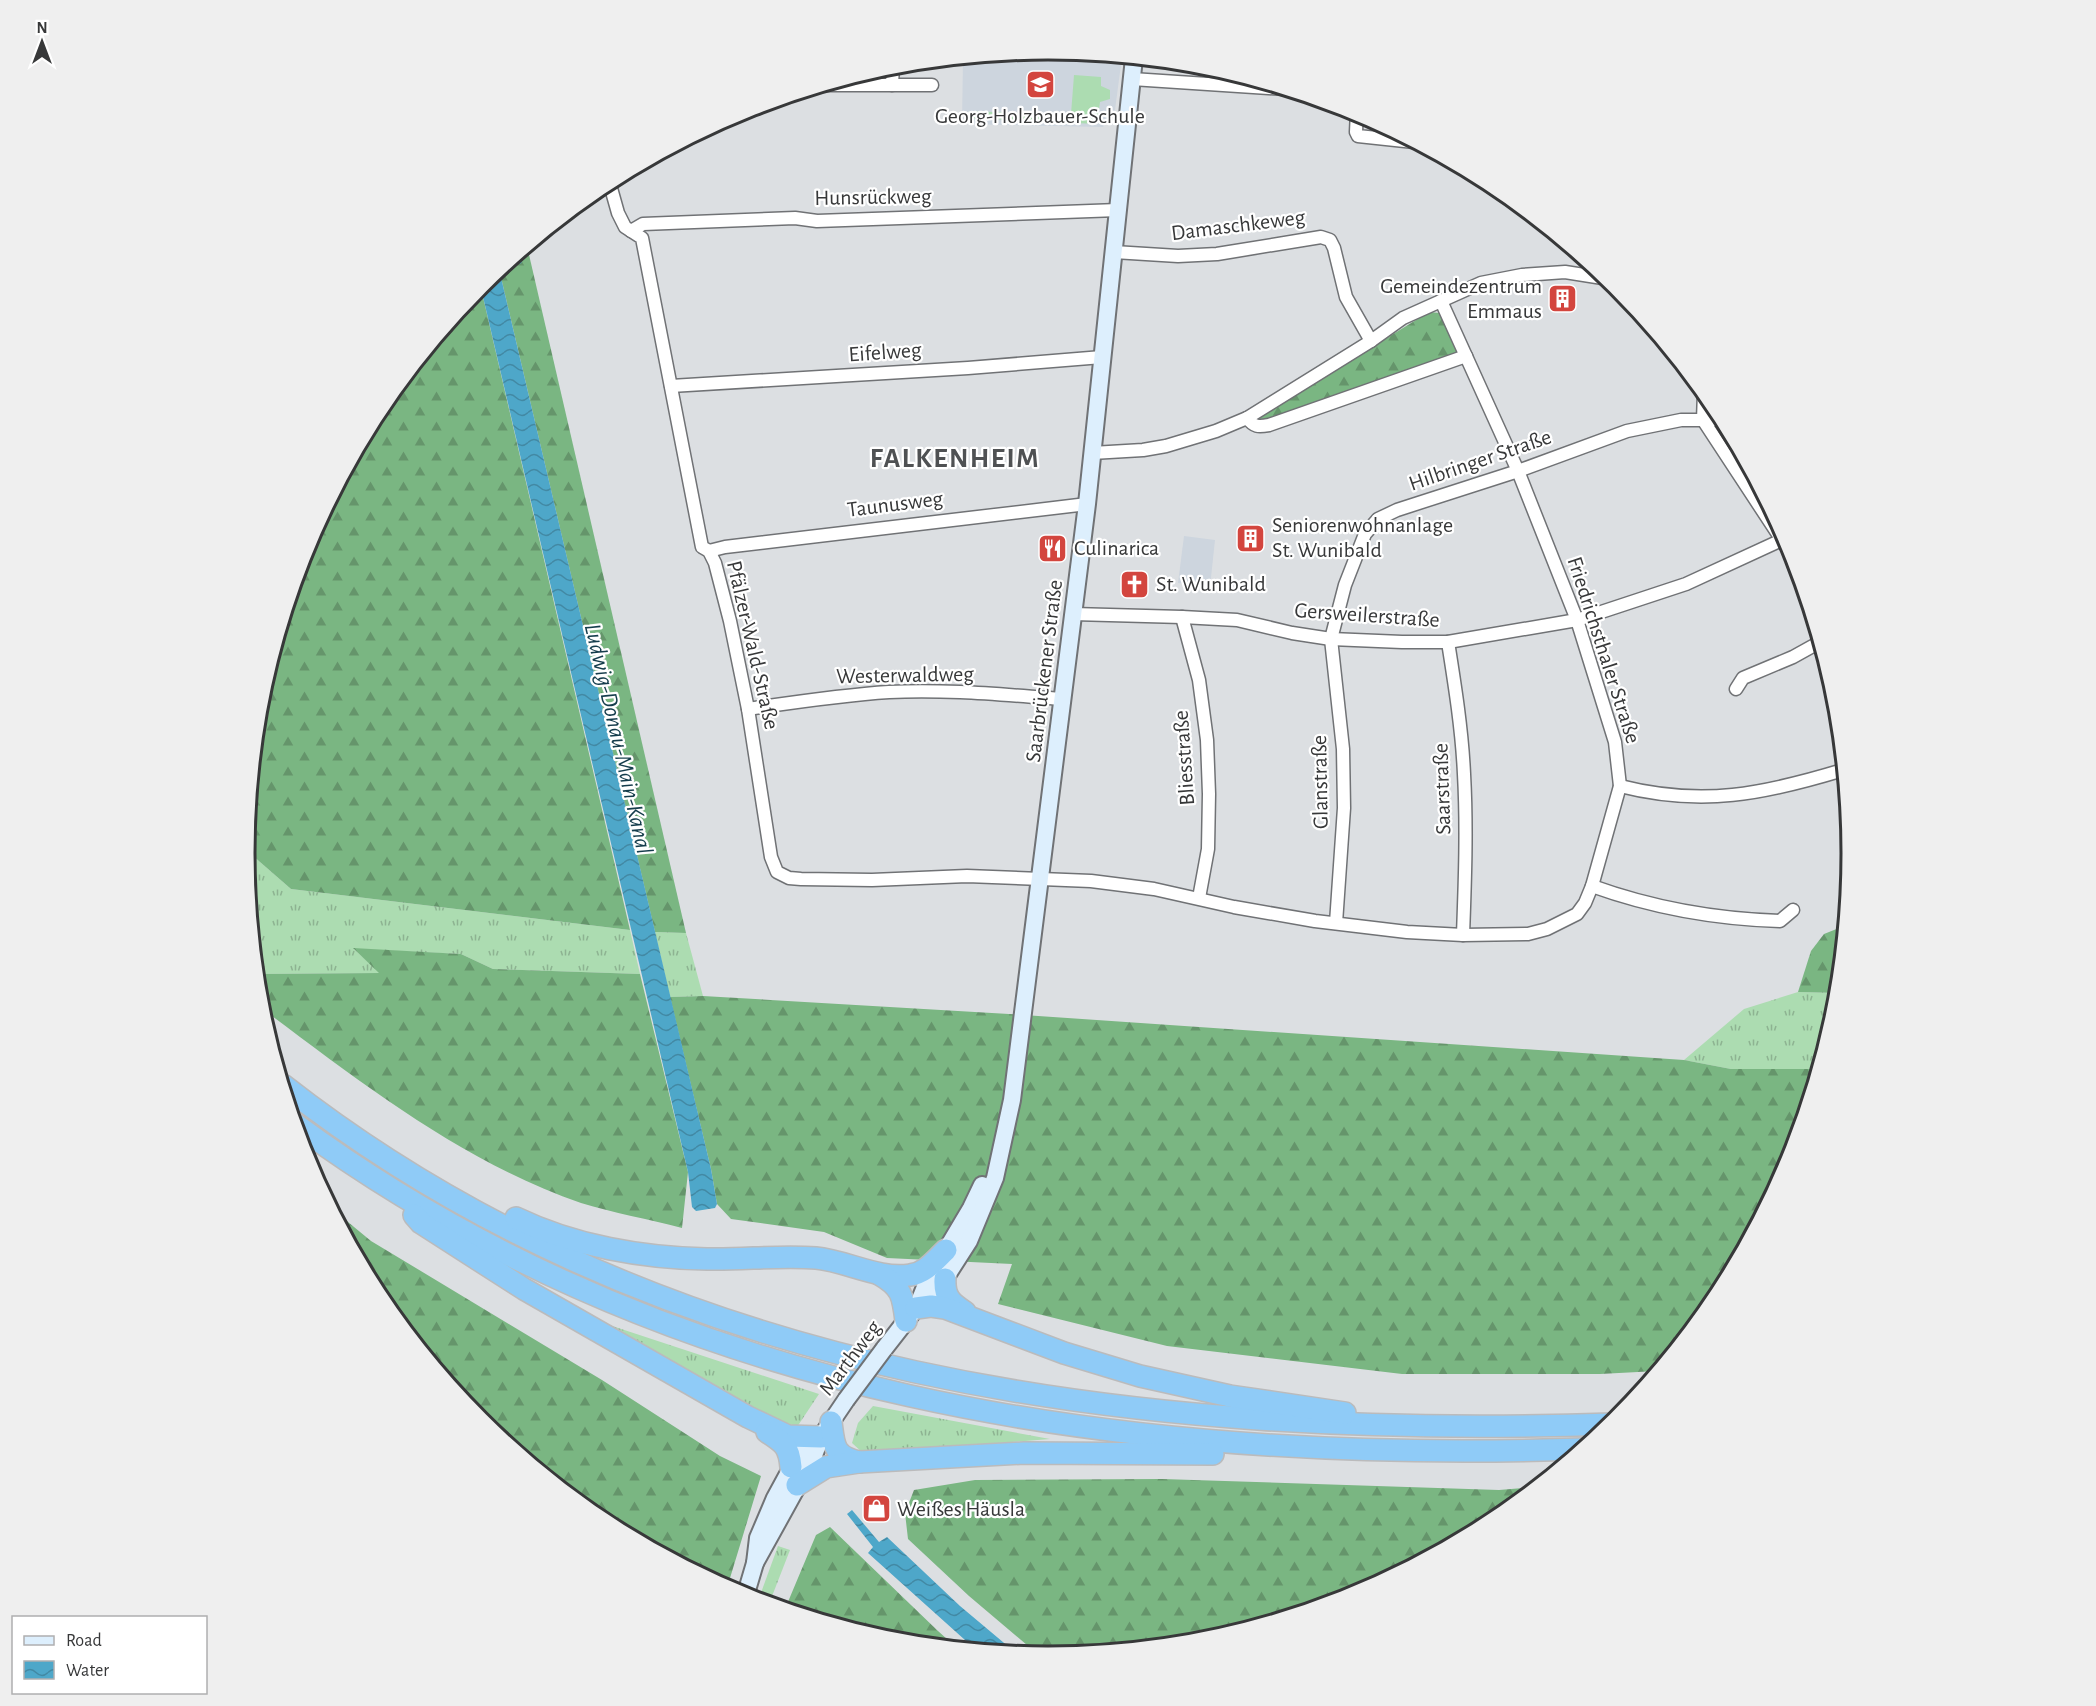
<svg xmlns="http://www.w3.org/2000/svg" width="2096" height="1706" font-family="'Alegreya Sans',sans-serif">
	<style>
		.built { fill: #cdd5de }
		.grass { fill: url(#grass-tufts) }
		.forest { fill: url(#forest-firs) }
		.pitch { fill: #acdcb1 }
		.water { fill: url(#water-waves) }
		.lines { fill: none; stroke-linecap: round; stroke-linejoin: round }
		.stream { stroke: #4ea7c9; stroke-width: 3 }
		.minor-casing { stroke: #707275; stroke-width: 15 }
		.secondary-casing { stroke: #707275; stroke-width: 20 }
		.motorway-casing { stroke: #bbbbbc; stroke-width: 24 }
		.minor { stroke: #fff; stroke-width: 12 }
		.secondary { stroke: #ddeffd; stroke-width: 16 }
		.motorway { stroke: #8fcbf7; stroke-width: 21 }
		.secondary-bridge-casing { stroke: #707275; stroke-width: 20; stroke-linecap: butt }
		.secondary-bridge { stroke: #ddeffd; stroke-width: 16 }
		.labels { text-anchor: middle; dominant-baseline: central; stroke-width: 4.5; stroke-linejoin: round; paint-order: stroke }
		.poi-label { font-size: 22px; fill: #373839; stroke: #fff; text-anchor: start }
		.street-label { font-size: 22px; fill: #373839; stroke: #fff }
		.water-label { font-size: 24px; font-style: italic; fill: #153d4c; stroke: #fff }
		.district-label { font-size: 28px; font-weight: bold; letter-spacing: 1.5px; fill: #4f5153; stroke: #fff }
		.rim { fill: none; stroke: #373839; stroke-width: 3 }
	</style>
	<defs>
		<pattern id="grass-tufts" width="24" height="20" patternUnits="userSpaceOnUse" patternTransform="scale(1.5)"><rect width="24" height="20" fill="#acdcb1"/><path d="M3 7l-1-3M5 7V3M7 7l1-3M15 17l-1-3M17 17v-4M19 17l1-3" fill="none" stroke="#8db391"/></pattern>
		<pattern id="forest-firs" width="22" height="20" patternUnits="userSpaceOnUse" patternTransform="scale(1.5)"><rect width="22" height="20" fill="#7ab682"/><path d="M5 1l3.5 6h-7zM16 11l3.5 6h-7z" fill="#65956b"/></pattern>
		<pattern id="water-waves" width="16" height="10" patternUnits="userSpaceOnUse" patternTransform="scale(1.5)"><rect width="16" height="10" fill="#4ea7c9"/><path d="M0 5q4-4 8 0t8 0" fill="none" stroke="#4289a4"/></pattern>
	</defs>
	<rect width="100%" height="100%" fill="#dcdfe2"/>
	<g class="built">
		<polygon points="1048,50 1122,57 1115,110 1103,127 962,124 963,58"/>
		<polygon points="1184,536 1215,540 1210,587 1178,583"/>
	</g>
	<g class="grass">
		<polygon points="245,849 291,889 630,930 640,974 493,969 461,954 354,949 380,973 256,974"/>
		<polygon points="655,932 686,933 703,996 670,997"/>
		<polygon points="1798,992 1838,993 1836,1010 1818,1069 1731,1069 1684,1060 1744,1009"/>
		<polygon points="594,1320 819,1394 797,1427 758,1411"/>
		<polygon points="873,1406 1050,1439 864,1454 852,1443 858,1423"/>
		<polygon points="778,1546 790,1550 769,1604 758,1601"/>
	</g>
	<g class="forest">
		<polygon points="527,246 686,933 655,932 499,269"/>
		<polygon points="480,284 630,930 291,889 245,849 260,696 306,545 380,406"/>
		<polygon points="1429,312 1440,313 1459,355 1292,414 1256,422 1258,417"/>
		<polygon points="1844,926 1838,993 1798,992 1811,951 1824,934"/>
		<path d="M353 948 461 954 493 969 640 974 688 1172 682 1228C649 1219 613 1213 581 1203 462 1162 359 1081 260 1007L256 974 379 973Z"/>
		<polygon points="703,996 1009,1014 1684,1060 1731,1069 1818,1069 1790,1161 1716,1300 1657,1371 1600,1374 1402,1374 1167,1346 998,1304 1012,1264 887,1258 824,1232 731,1219 717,1204 711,1169 670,997"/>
		<polygon points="331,1208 371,1241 602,1380 720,1456 761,1476 727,1588 601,1521 480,1421 380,1299"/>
		<polygon points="1162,1479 1499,1490 1535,1487 1494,1521 1355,1595 1204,1641 1048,1656 1040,1656 969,1596 908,1539 905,1513 914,1490 975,1480"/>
		<polygon points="830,1527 938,1631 957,1648 891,1641 785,1609 816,1535"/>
	</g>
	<polygon class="pitch" points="1074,75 1101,77 1101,86 1110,90 1110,99 1100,102 1097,124 969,118 969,111 1090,116 1071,114"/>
	<g class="water">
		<polygon points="499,269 711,1169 717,1204 715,1208 696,1211 692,1207 688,1172 480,284"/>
		<polygon points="852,1510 879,1542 887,1537 960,1606 1016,1653 975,1649 868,1553 873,1547 847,1514"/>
	</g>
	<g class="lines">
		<polyline class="stream" points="518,253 520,262"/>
		<defs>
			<g id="minor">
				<polyline points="1132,79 1285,89"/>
				<polyline points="826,85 932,85"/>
				<polyline points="892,85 893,65"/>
				<polyline points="1357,111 1356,132 1358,136 1414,142"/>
				<polyline points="609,181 618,213 625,227 642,238 702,547 709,551 715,563 730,621 748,709 771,857 777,872 789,878 801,879 872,880 967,876 1091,881 1154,889 1234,907 1315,921 1407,932 1463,935 1528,934 1547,929 1577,914 1585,903 1592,886 1620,786 1615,742 1577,620 1518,471 1441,301"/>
				<polyline points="631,231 643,224 795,218 817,221 1118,210"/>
				<polyline points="1114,252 1178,256 1217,254 1321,237 1330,240 1334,248 1346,297 1371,341"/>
				<polyline points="671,386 968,368 1102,357"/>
				<polyline points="1704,392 1703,420 1795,560"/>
				<path d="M1247 418C1254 427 1258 427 1269 425L1466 356"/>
				<polyline points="1092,453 1143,450 1166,446 1216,431 1247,418 1371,341 1403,318 1481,283 1522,275 1565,272 1609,279"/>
				<polyline points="709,551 725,547 1087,504"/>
				<polyline points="1073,614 1182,617 1237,620 1292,633 1331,639 1402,642 1448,642 1577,620 1686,584 1786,538"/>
				<polyline points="1182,617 1199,680 1207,740 1209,794 1208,849 1199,898"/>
				<path d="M1448 642C1455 686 1462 730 1464 774 1467 828 1465 881 1463 935"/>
				<polyline points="1736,689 1743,678 1793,657 1820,642"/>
				<path d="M748 709C795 702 842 695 889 692 947 689 1005 695 1063 699"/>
				<path d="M1620 786C1702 807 1764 794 1843 770"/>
				<path d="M1592 886C1653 908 1716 919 1780 921L1793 910"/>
				<polyline points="1336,923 1344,808 1343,749 1331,639 1345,585 1365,534 1378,519 1397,510 1518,471 1627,431 1681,420 1723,420"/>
			</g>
			<g id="secondary">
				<polyline points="917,1307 925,1287 943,1261 946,1250 971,1208 982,1185"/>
				<polyline points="884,1349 916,1308 935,1294 969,1241 995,1178 1012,1100 1087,504 1134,58"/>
				<polyline points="755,1563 813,1458 821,1437 846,1400"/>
				<polyline points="745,1597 755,1563 758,1538 775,1498 800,1452 821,1437"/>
			</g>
			<g id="motorway">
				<path d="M283 1085C664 1383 1145 1439 1613 1424"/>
				<path d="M295 1124C671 1400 1127 1464 1583 1449"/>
				<polyline points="414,1215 421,1223 524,1289 748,1417 788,1436 821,1437"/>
				<path d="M516 1218C574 1246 643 1258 707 1259 743 1260 779 1255 816 1258 847 1261 879 1280 910 1275 926 1273 935 1260 946 1250"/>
				<path d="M879 1274C902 1287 903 1296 906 1321"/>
				<path d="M945 1279C944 1297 951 1303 965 1312"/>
				<polyline points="916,1308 931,1306 945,1308 1064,1353 1140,1376 1230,1396 1345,1413"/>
				<path d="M831 1422C834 1445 833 1456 859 1462"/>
				<path d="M767 1432C784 1443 789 1446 791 1467"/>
				<polyline points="797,1485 826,1467 859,1462 1024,1453 1213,1454"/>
			</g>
		</defs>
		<use href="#minor" class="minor-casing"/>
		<use href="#secondary" class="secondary-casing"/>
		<use href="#motorway" class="motorway-casing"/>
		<use href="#minor" class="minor"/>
		<use href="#secondary" class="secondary"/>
		<use href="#motorway" class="motorway"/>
		<defs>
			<polyline id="secondary-bridge" points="846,1400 884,1349"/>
		</defs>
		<use href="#secondary-bridge" class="secondary-bridge-casing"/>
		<use href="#secondary-bridge" class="secondary-bridge"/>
	</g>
	<defs>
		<symbol id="school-square" viewBox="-11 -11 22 22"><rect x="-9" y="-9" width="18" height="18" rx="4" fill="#d3453e" stroke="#fff"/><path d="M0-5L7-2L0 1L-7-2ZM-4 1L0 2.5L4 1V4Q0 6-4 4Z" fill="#fff"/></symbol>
		<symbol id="building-square" viewBox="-11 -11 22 22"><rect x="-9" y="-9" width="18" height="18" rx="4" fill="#d3453e" stroke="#fff"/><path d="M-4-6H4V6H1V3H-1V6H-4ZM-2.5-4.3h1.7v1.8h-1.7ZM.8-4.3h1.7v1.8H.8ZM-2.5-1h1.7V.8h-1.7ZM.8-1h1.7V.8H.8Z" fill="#fff"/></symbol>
		<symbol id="restaurant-square" viewBox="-11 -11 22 22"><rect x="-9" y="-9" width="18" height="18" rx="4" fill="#d3453e" stroke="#fff"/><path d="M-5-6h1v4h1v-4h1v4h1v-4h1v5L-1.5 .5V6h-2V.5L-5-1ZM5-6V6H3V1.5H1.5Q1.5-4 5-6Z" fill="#fff"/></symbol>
		<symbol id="church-square" viewBox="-11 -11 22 22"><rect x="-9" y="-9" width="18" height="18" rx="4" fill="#d3453e" stroke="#fff"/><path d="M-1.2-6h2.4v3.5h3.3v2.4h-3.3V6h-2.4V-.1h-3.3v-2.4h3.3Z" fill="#fff"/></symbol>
		<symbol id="shop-square" viewBox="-11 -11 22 22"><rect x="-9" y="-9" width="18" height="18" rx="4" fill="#d3453e" stroke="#fff"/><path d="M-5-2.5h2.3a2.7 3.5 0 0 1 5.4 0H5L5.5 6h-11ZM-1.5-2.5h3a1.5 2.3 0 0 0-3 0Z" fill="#fff"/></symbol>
	</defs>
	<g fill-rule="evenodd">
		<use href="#school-square" x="1024" y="68" width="33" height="33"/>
		<use href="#building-square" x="1546" y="282" width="33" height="33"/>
		<use href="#building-square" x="1234" y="522" width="33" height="33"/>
		<use href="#restaurant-square" x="1036" y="532" width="33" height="33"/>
		<use href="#church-square" x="1118" y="568" width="33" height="33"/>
		<use href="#shop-square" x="860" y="1492" width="33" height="33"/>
	</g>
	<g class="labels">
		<g class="poi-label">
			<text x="1040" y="116" text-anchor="middle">Georg-Holzbauer-Schule</text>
			<text x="1542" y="286" text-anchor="end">Gemeindezentrum<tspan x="1542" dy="25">Emmaus</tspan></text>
			<text x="1272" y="525">Seniorenwohnanlage<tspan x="1272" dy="25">St. Wunibald</tspan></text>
			<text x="1074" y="548">Culinarica</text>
			<text x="1156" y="584">St. Wunibald</text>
			<text x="897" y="1509">Weißes Häusla</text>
		</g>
		<g class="street-label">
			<text transform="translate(873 197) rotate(-1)">Hunsrückweg</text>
			<text transform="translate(1238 225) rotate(-7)">Damaschkeweg</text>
			<text transform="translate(885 352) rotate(-4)">Eifelweg</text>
			<text transform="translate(1480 460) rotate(-19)">Hilbringer Straße</text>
			<text transform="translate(895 504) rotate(-7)">Taunusweg</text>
			<text transform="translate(1367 615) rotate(4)">Gersweilerstraße</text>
			<text transform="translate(753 645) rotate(77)">Pfälzer-Wald-Straße</text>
			<text transform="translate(1604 650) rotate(72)">Friedrichsthaler Straße</text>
			<text transform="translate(1044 671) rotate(-83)">Saarbrückener Straße</text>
			<text transform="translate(905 675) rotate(-1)">Westerwaldweg</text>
			<text transform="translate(1184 758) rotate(-94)">Bliesstraße</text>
			<text transform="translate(1320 782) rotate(-91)">Glanstraße</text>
			<text transform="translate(1442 789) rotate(-92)">Saarstraße</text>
			<text transform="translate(850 1358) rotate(-53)">Marthweg</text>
		</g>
		<g class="water-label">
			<text transform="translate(618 739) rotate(77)">Ludwig-Donau-Main-Kanal</text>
		</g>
		<g class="district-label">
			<text x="955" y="459">FALKENHEIM</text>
		</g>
	</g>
	<path d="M0 0H2096V1706H0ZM255 853a793 793 0 1 1 1586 0a793 793 0 1 1-1586 0Z" fill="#efefef" fill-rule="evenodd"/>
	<path class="rim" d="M255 853a793 793 0 1 1 1586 0a793 793 0 1 1-1586 0Z"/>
	<rect x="12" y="1616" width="195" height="78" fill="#ffffff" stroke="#afafb0" stroke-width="1.5"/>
	<rect x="24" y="1636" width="30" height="9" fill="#ddeffd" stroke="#afafb0" stroke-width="1.5"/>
	<text x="66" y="1646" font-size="18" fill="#373839">Road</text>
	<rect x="24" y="1661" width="30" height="18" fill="url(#water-waves)" stroke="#afafb0" stroke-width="1.5"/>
	<text x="66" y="1676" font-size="18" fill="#373839">Water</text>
	<g transform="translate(42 42)" stroke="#ffffff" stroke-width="4.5" paint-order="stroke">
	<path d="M0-4.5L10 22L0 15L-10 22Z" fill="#373839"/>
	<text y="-9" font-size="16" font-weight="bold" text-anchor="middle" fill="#373839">N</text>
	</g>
</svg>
